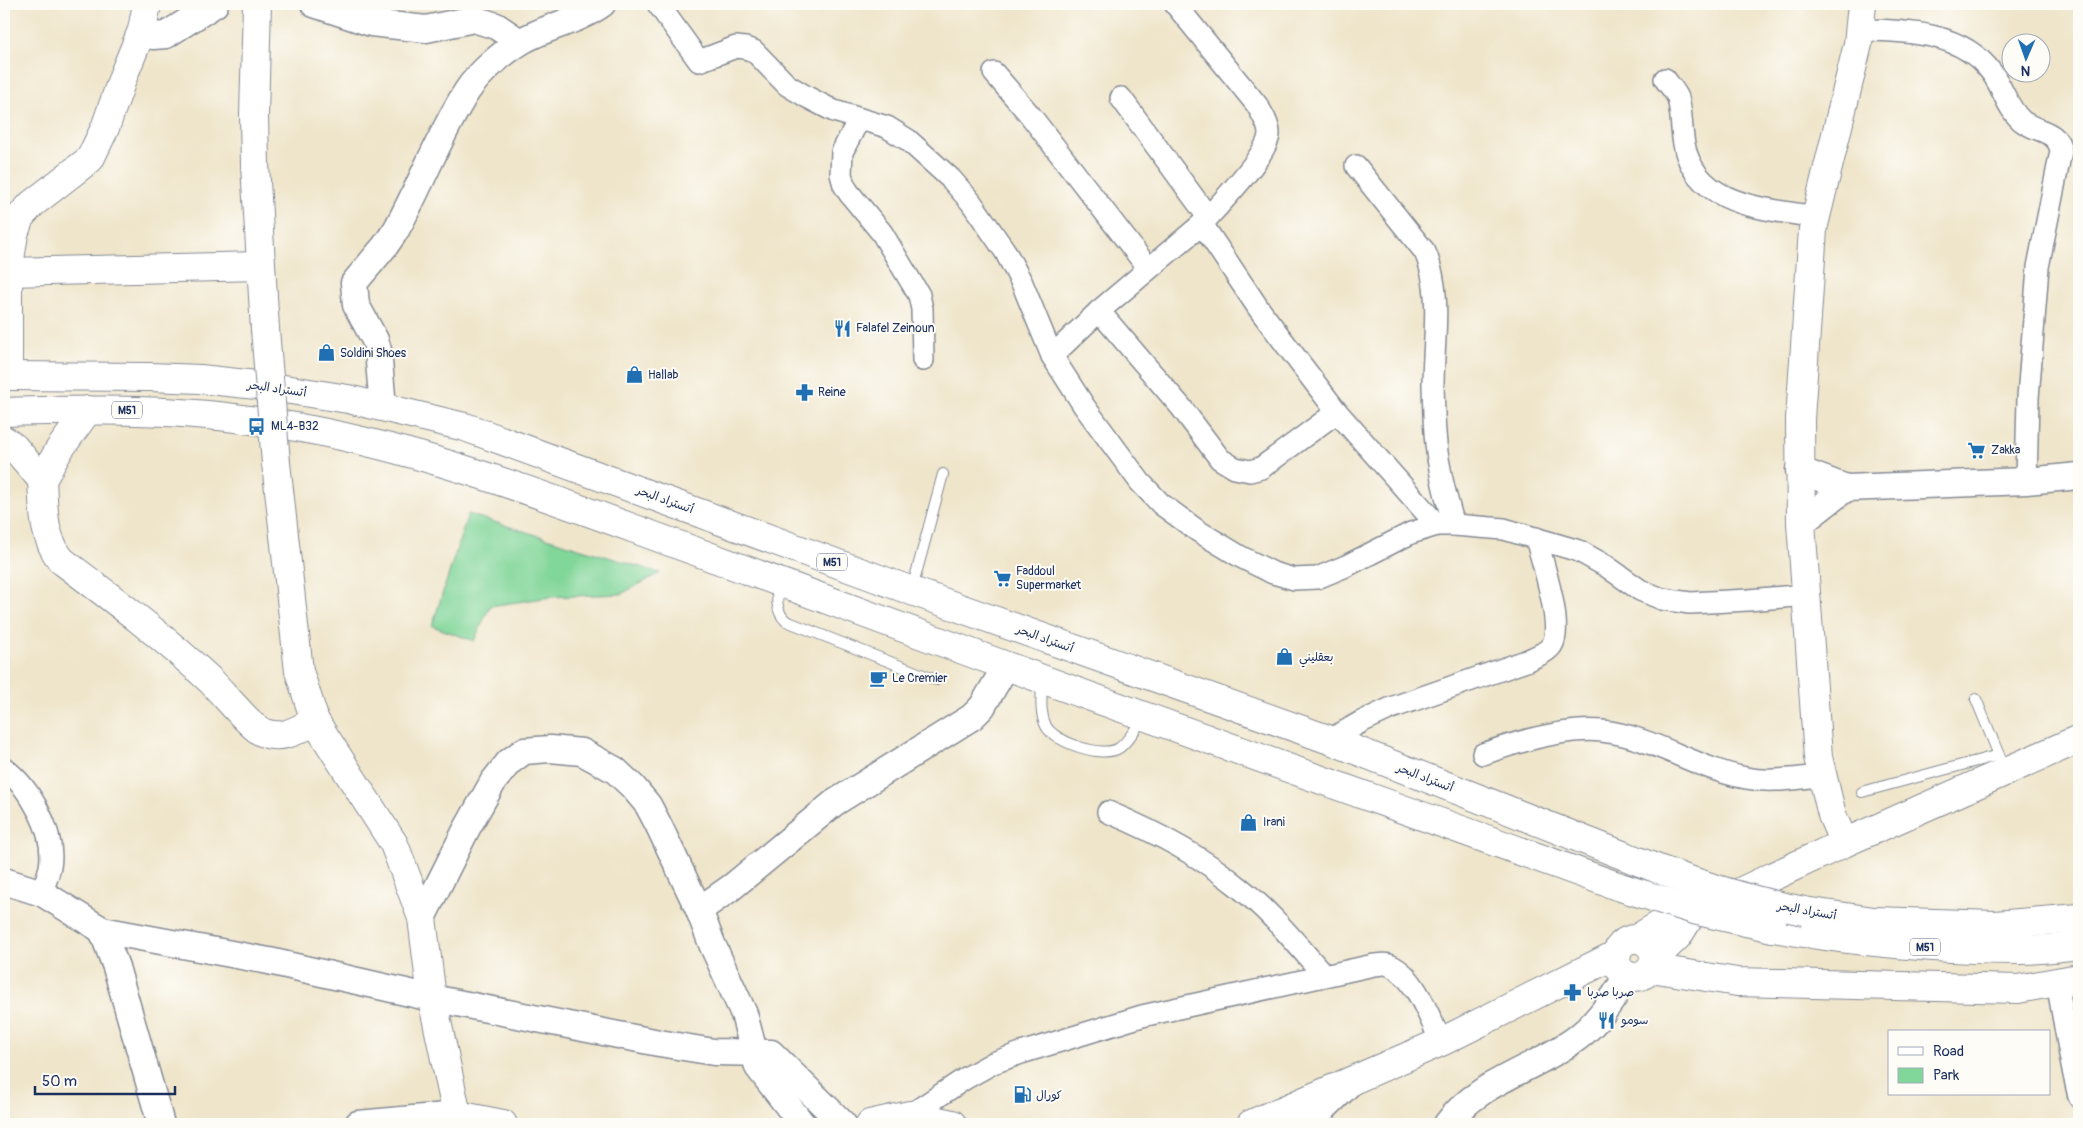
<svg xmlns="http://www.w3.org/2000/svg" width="2083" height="1128" font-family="Pangolin,'Playpen Sans Arabic',sans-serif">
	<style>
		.green { fill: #81d699; stroke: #4e827c }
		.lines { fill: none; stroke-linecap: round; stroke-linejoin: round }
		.service-casing { stroke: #858a94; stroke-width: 12 }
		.minor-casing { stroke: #858a94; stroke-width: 24 }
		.tertiary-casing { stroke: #858a94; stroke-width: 29 }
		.secondary-casing { stroke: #858a94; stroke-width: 30 }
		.motorway-casing { stroke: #858a94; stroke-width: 30 }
		.service { stroke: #fff; stroke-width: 10 }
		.minor { stroke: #fff; stroke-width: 21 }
		.tertiary { stroke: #fff; stroke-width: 26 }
		.secondary { stroke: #fff; stroke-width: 28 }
		.motorway { stroke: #fff; stroke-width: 28 }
		.secondary-bridge-casing { stroke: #858a94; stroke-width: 30; stroke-linecap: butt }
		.motorway-bridge-casing { stroke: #858a94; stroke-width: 30; stroke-linecap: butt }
		.secondary-bridge { stroke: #fff; stroke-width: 28 }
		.motorway-bridge { stroke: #fff; stroke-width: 28 }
		.labels { text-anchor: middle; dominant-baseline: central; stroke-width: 4; stroke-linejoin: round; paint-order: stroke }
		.shield { fill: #fdfcf7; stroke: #5f6c8c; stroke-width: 1 }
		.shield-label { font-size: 11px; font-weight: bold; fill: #1b2f5e }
		.poi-label { font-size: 12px; fill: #1b2f5e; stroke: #fdfcf7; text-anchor: start }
		.street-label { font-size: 12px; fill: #1b2f5e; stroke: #fdfcf7 }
	</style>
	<rect width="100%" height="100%" fill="#fdfcf7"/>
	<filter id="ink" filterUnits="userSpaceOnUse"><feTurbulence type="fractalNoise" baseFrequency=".02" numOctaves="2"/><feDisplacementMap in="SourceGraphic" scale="10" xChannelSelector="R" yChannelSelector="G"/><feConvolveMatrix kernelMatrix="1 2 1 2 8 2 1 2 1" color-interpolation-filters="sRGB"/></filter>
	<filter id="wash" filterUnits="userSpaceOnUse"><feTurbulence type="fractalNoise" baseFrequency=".0096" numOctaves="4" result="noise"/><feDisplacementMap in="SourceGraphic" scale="20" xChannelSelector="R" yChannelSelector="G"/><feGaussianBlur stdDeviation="1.12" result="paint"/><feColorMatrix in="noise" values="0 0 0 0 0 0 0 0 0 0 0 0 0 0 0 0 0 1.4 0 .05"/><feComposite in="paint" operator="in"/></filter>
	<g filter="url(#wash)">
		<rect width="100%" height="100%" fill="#efe5ca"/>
		<polygon class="green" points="468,514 660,573 621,594 551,597 490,606 474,641 432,626"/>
	</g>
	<g filter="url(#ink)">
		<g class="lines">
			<defs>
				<g id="service">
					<path d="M778 584C777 597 775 611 786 621L936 680"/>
					<polyline points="912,589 943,474"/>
					<path d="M1042 681C1042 696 1039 712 1046 726 1054 742 1103 759 1119 748 1127 743 1137 726 1143 719"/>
					<polyline points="1976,699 2001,760"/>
					<polyline points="1862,792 1999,755"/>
				</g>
				<g id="minor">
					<polyline points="658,4 699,61 736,47 745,48 754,51 787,85 807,97 834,111 887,127 908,140 951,179 971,202 1005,251 1022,283 1052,356 1084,406 1140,482 1161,504 1198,531 1241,557 1273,573 1294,579 1317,578 1346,566 1411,533 1437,525 1454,525 1504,529 1579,551 1606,566 1640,590 1662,599 1690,603 1748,600 1806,595"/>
					<path d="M1175 4 1257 105C1262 114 1269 124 1269 134 1268 155 1217 207 1202 224"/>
					<path d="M1860 30C1906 31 1962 31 1992 73 2003 88 2007 108 2022 121 2036 132 2058 130 2061 151L2038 267 2028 398 2026 481"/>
					<polyline points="994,73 1030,115 1148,268"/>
					<path d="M1665 79C1669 85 1675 91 1678 98 1682 113 1681 129 1684 144 1696 207 1765 208 1815 217"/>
					<polyline points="1121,98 1208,217"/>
					<polyline points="859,119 842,152 841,174 844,185 849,193 882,233 919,295 922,309 923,360"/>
					<path d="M1356 166 1425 252C1443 293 1433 341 1433 385 1434 413 1434 442 1440 469 1443 488 1449 507 1454 525"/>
					<polyline points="1099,311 1181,407 1220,459 1235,468 1250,471 1261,468 1337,412"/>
					<polyline points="1052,356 1099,311 1202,224 1259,309 1337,412 1437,525"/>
					<path d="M1330 740 1361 722 1391 708 1526 661C1534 657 1547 653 1552 645 1564 626 1542 561 1536 538"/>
					<path d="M1483 754C1517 742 1565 727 1602 731 1652 736 1696 769 1746 778 1771 783 1796 778 1821 776"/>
					<path d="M4 768C30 788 56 832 50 867 48 876 44 885 42 893"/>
					<path d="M1108 812C1156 832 1200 855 1240 888 1272 913 1298 946 1325 976"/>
					<polyline points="2057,982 2072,1066 2079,1097"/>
					<path d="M910 1115 966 1078 993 1063 1021 1053 1142 1016 1374 965C1378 965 1385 963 1389 965 1415 974 1430 1019 1441 1042"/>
				</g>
				<g id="tertiary">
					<polyline points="314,4 371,23 426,29 474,19 496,26 520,42"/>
					<polyline points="142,30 153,36 166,35 215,4"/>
					<path d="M383 407 378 350 375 340 356 305 354 283 385 246 396 230C421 185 439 135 467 91 479 73 501 54 520 42 544 27 577 22 602 4"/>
					<polyline points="1799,470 1846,488 2026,481 2079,476"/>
					<polyline points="1801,523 1846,488"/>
					<polyline points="4,881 42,893 102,930 269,961 432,998 659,1043 714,1052 771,1053 843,1124"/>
					<polyline points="699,910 732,887 834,803 972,717 982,707 1006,666"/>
					<polyline points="422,918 466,830 493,782 509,762 524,751 550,749 582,752 615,770 633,787 648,805 658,824 699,910 712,944 744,1014 758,1067 802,1124"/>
					<polyline points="102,930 116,967 161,1124"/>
					<polyline points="358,1124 457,1115"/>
					<polyline points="1303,1124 1320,1112 1351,1082"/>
					<path d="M1447 1124C1478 1081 1536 1069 1577 1038 1600 1021 1613 998 1628 975"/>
				</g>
				<g id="secondary">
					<polyline points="257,4 254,116 255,165 265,329"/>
					<polyline points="8,272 261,266"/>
					<polyline points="8,376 8,272 14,234 20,217 32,204 90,159 105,128 124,74 142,30 147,4"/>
					<polyline points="276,463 299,671 315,721 394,844 422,918 432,998 457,1115 461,1124"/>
					<path d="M42 480C44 510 42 535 61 560 113 599 164 637 211 681 222 692 252 728 262 732 282 741 297 730 315 721"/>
					<polyline points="1844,843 1832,815 1818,757 1801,523 1800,419 1813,229 1858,44 1862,4"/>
					<polyline points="1636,939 1666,921 1691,915 1844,843 2079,739"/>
					<circle cx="1635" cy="958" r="19"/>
					<polyline points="1654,959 1678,936 1691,915"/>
					<polyline points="457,1115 503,1124"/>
					<polyline points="870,1124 910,1115 952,1124"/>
					<polyline points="1251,1124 1441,1042 1617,954"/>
				</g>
				<g id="motorway">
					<polyline points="4,376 150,377 200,379 265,386 348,399 465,427 912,591 1330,740 1635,860"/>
					<path d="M4 412C86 410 168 408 250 420 383 437 510 483 635 529 739 567 843 605 947 644 1170 727 1396 806 1620 887"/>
					<polyline points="4,440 14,447 42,480 59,450 88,410"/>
					<polyline points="1804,911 1874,921 1995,925 2079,918"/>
					<path d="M1773 928C1855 942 1938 950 2022 950 2041 950 2061 947 2079 945"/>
					<polyline points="1651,968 1737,982 2018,989 2079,978"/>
				</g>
			</defs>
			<use href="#service" class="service-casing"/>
			<use href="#minor" class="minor-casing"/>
			<use href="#tertiary" class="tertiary-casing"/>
			<use href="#secondary" class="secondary-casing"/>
			<use href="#motorway" class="motorway-casing"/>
			<use href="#service" class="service"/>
			<use href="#minor" class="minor"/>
			<use href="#tertiary" class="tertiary"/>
			<use href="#secondary" class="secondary"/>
			<use href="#motorway" class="motorway"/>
			<defs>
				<polyline id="secondary-bridge" points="265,329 276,463"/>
				<g id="motorway-bridge">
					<path d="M1635 860C1690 882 1746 900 1804 911"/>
					<polyline points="1620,887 1694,910 1773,928"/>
				</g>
			</defs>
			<use href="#secondary-bridge" class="secondary-bridge-casing"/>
			<use href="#motorway-bridge" class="motorway-bridge-casing"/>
			<use href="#secondary-bridge" class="secondary-bridge"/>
			<use href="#motorway-bridge" class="motorway-bridge"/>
		</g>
	</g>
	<defs>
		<symbol id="restaurant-bare" viewBox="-9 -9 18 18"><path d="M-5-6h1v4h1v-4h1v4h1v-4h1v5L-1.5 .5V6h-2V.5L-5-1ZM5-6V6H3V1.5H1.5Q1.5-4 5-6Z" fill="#1f6fb2" stroke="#fdfcf7" stroke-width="2.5" paint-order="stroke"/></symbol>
		<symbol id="shop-bare" viewBox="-9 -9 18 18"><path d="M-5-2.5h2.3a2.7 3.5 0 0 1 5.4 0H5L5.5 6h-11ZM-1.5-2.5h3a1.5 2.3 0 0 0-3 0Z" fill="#1f6fb2" stroke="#fdfcf7" stroke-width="2.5" paint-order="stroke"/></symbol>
		<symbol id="pharmacy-bare" viewBox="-9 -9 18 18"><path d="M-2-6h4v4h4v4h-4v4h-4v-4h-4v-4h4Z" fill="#1f6fb2" stroke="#fdfcf7" stroke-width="2.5" paint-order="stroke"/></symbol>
		<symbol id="bus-bare" viewBox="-9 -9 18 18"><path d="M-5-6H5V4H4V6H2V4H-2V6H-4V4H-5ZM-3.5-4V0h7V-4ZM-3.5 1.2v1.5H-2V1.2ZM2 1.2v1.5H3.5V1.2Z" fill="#1f6fb2" stroke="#fdfcf7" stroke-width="2.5" paint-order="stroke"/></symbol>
		<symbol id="supermarket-bare" viewBox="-9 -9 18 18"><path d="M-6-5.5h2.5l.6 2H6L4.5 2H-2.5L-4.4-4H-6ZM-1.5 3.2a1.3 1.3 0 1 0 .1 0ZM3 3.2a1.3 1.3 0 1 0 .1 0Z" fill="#1f6fb2" stroke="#fdfcf7" stroke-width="2.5" paint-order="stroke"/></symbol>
		<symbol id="cafe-bare" viewBox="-9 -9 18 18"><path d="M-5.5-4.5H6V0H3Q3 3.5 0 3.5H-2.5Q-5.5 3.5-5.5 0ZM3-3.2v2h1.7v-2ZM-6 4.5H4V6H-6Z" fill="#1f6fb2" stroke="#fdfcf7" stroke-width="2.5" paint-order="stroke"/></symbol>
		<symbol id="fuel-bare" viewBox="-9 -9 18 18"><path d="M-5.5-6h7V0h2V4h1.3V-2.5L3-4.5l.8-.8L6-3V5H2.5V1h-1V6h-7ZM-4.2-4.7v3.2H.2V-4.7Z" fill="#1f6fb2" stroke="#fdfcf7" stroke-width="2.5" paint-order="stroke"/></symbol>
	</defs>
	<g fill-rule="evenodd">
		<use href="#restaurant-bare" x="830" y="316" width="25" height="25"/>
		<use href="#shop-bare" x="314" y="340" width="25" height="25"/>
		<use href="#shop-bare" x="622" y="362" width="25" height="25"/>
		<use href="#pharmacy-bare" x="792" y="380" width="25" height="25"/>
		<use href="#bus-bare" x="244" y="414" width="25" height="25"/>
		<use href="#supermarket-bare" x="1964" y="438" width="25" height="25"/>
		<use href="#supermarket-bare" x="990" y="566" width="25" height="25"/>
		<use href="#shop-bare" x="1272" y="644" width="25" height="25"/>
		<use href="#cafe-bare" x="866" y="666" width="25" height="25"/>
		<use href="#shop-bare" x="1236" y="810" width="25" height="25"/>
		<use href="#pharmacy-bare" x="1560" y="980" width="25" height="25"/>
		<use href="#restaurant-bare" x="1594" y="1008" width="25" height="25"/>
		<use href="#fuel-bare" x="1010" y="1082" width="25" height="25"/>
	</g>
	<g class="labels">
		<g class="shield">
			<rect x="112" y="401.5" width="30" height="17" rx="4"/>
			<rect x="817" y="553.5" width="30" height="17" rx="4"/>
			<rect x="1910" y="938.5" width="30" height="17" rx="4"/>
		</g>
		<g class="shield-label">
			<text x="127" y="410">M51</text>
			<text x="832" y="562">M51</text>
			<text x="1925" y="947">M51</text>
		</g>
		<g class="poi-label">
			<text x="856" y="328">Falafel Zeinoun</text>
			<text x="340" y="353">Soldini Shoes</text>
			<text x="648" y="375">Hallab</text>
			<text x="818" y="392">Reine</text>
			<text x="271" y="426">ML4-B32</text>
			<text x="1991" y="450">Zakka</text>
			<text x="1016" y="571">Faddoul<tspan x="1016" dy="14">Supermarket</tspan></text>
			<text x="1299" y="657">بعقليني</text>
			<text x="892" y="678">Le Cremier</text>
			<text x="1263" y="822">Irani</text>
			<text x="1587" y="992">صربا صربا</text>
			<text x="1621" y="1020">سومو</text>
			<text x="1036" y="1095">كورال</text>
		</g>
		<g class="street-label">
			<text transform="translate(277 389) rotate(8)">أتستراد البحر</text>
			<text transform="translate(665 500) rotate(20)">أتستراد البحر</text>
			<text transform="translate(1045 639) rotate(20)">أتستراد البحر</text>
			<text transform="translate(1425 778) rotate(21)">أتستراد البحر</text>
			<text transform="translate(1807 911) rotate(10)">أتستراد البحر</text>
		</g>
	</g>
	<rect width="2083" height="1128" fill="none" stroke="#fdfcf7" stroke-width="20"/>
	<rect x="1888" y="1030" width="162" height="65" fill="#fdfcf7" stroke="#a3aaba"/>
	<rect x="1898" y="1047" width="25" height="8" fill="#ffffff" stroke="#a3aaba"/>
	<text x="1933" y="1056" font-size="15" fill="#1b2f5e">Road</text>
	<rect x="1898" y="1068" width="25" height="15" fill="#81d699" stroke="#a3aaba"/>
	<text x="1933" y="1080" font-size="15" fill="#1b2f5e">Park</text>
	<g transform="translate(2026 58) rotate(182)"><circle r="24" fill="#fdfcf7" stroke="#a3aaba"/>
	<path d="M0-4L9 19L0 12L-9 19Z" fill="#1f6fb2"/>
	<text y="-8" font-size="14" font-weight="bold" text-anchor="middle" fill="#1b2f5e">N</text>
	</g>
	<path d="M35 1086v8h140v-8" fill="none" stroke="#1b2f5e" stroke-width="2.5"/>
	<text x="42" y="1086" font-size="15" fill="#1b2f5e" stroke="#fdfcf7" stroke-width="4" paint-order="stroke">50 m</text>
</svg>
